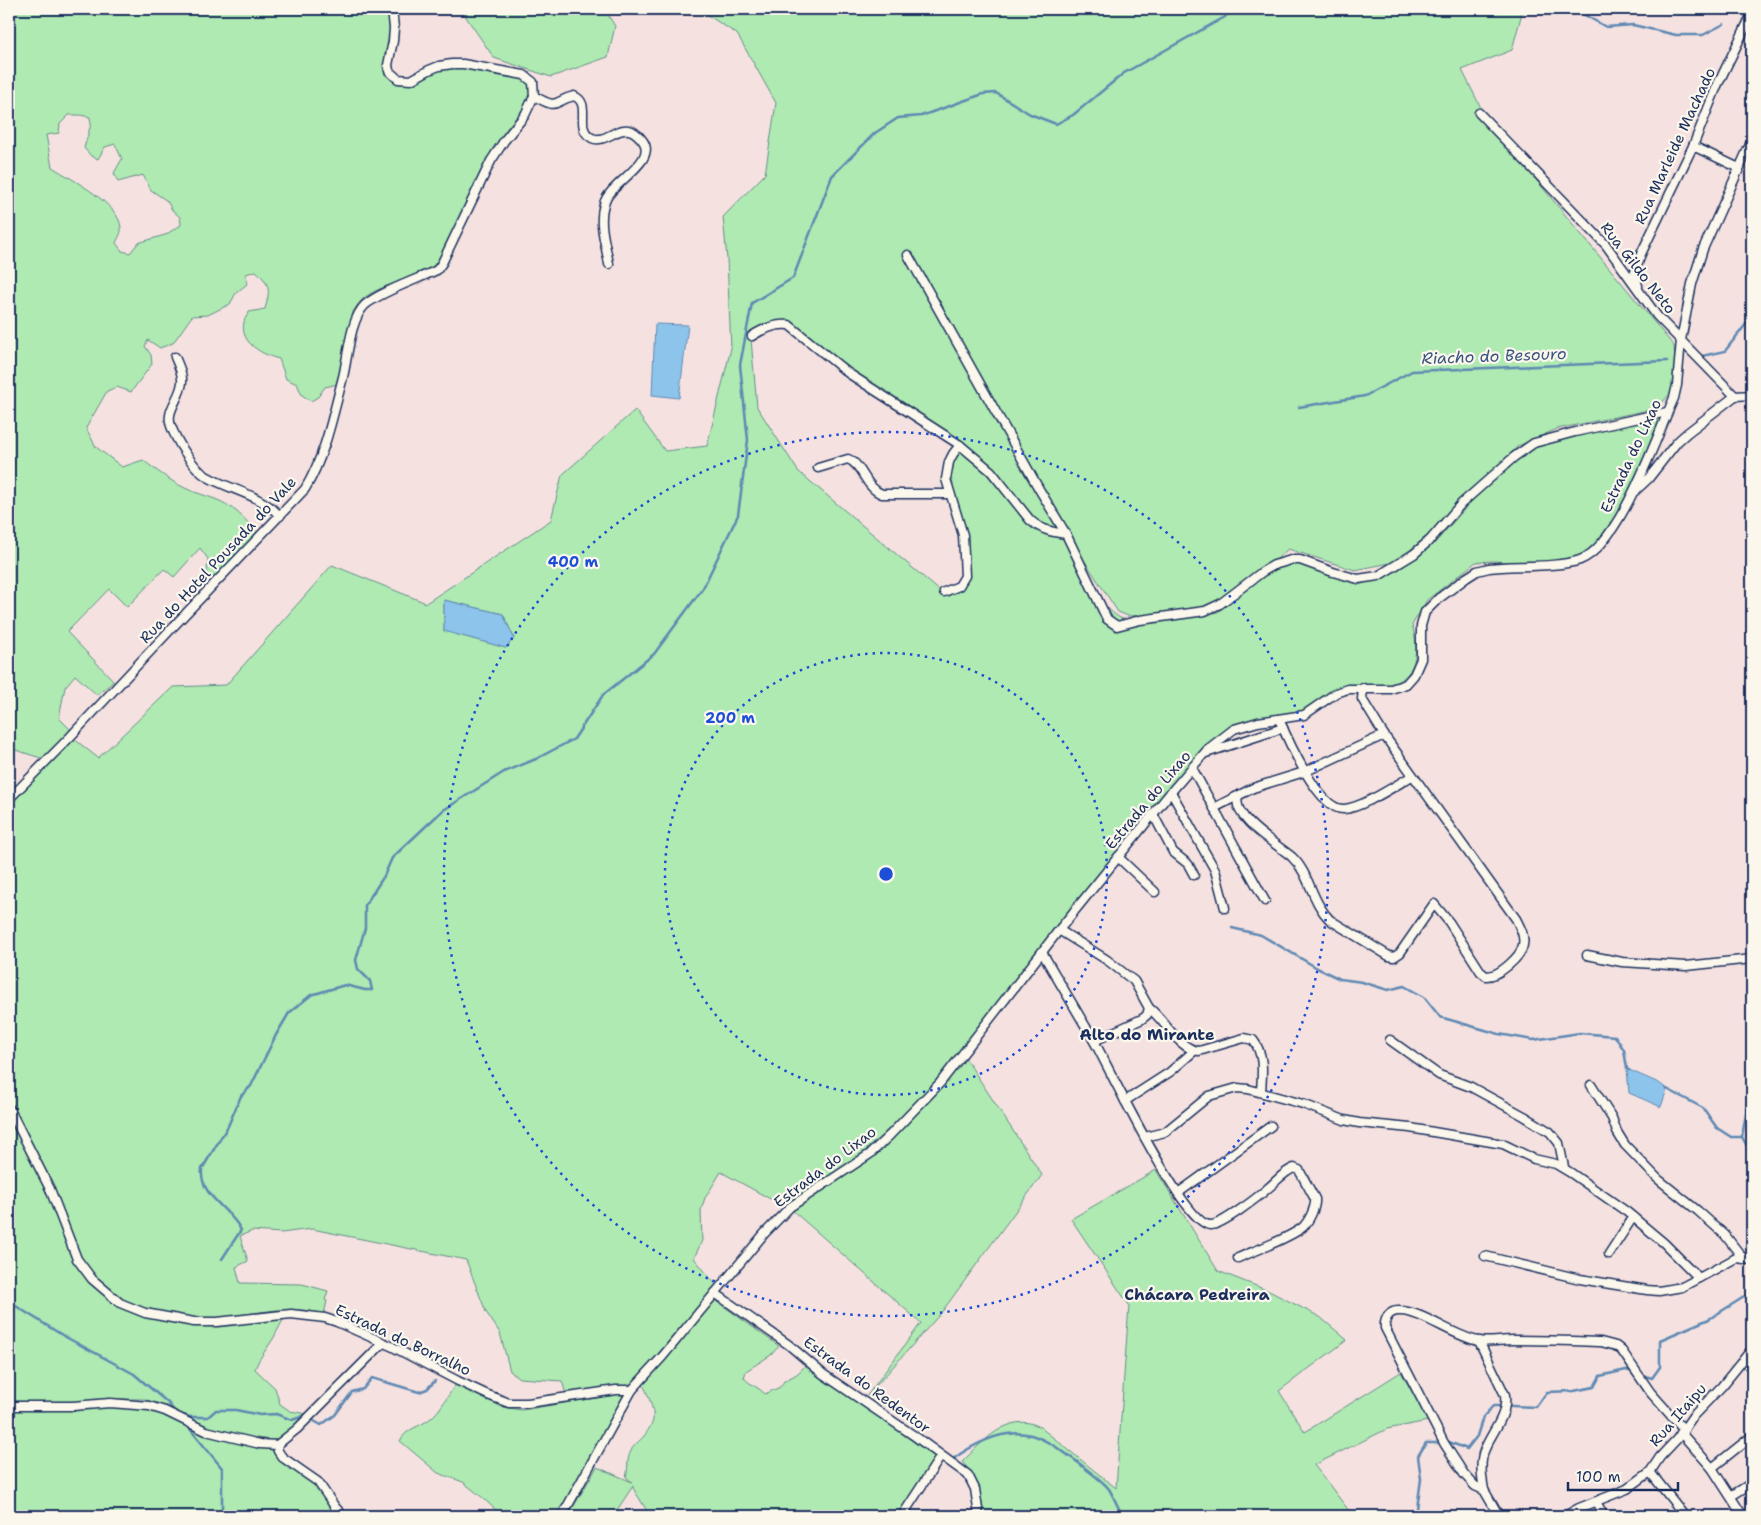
<svg xmlns="http://www.w3.org/2000/svg" width="1761" height="1525" font-family="'Shantell Sans',sans-serif">
	<style>
		.green { fill: #aeeab1; stroke: #648c88; fill-rule: evenodd }
		.water { fill: #8dc4eb; stroke: #5f88b3 }
		.lines { fill: none; stroke-linecap: round; stroke-linejoin: round }
		.stream { stroke: #5f88b3; stroke-width: 2.5 }
		.minor-casing { stroke: #1b2f5e; stroke-width: 11 }
		.minor { stroke: #fbf7ec; stroke-width: 8 }
		.ring { fill: none; stroke: #1d4ed8; stroke-width: 2.5; stroke-dasharray: 2.5 5 }
		.labels { text-anchor: middle; dominant-baseline: central; stroke-width: 4.5; stroke-linejoin: round; paint-order: stroke }
		.street-label { font-size: 15px; fill: #1b2f5e; stroke: #fbf7ec }
		.water-label { font-size: 16px; font-style: italic; fill: #385481; stroke: #fbf7ec }
		.neighbourhood-label { font-size: 16px; font-weight: bold; fill: #1b2f5e; stroke: #fbf7ec }
		.centre { fill: #1d4ed8; stroke: #fbf7ec; stroke-width: 2.5 }
		.ring-label { font-size: 15px; text-anchor: middle; font-weight: bold; fill: #1d4ed8; stroke: #fbf7ec; stroke-width: 4.5; stroke-linejoin: round; paint-order: stroke }
	</style>
	<rect width="100%" height="100%" fill="#f5e2e0"/>
	<filter id="ink" filterUnits="userSpaceOnUse"><feTurbulence type="fractalNoise" baseFrequency=".02" numOctaves="2"/><feDisplacementMap in="SourceGraphic" scale="10" xChannelSelector="R" yChannelSelector="G"/><feConvolveMatrix kernelMatrix="1 2 1 2 8 2 1 2 1" color-interpolation-filters="sRGB"/></filter>
	<g filter="url(#ink)">
		<g class="green">
			<path d="M9 9H389L391 40 385 68 387 76 393 81 401 84H410L443 68 456 66 523 79 528 82 531 89V96L528 103 507 128 493 149 439 261C420 281 387 281 365 297 360 301 356 307 353 312L338 384 325 387 318 397 311 401 302 395 297 384 286 379 279 359C263 355 239 343 244 322 244 319 248 315 249 312L265 309C270 290 271 285 256 271L246 274 247 284 236 293 230 304 208 315 192 316 173 343 160 348 148 340 145 346 151 355 152 364 131 392 117 387 107 391 86 428 96 447 122 467 143 460C156 470 170 481 185 488 195 493 205 495 215 499 232 505 246 519 257 533L211 582 207 573 208 559 200 548 174 577 164 569 127 607 109 589 67 632 114 681 97 695 75 675 65 687 59 718 72 731 44 759 9 748ZM69 115H80L90 117 91 124 84 148 91 156 98 159 105 147 115 144 122 159 114 173 118 182 143 175 151 190 167 201 172 210 180 217 181 225 165 235 138 243 130 253 122 251 116 243C118 238 122 233 121 228 120 204 71 179 52 167L46 135 59 133 60 124Z"/>
			<polygon points="464,9 604,9 615,26 608,57 551,77 494,58 466,17"/>
			<path d="M698 9H1523L1512 50 1462 70 1488 122 1674 346 1677 385 1658 408 1557 429 1518 446 1436 529 1395 562 1355 570 1288 549 1252 582 1220 605 1207 612 1128 616 1118 612 1069 537 1106 606C1115 616 1122 620 1134 623L1218 612 1229 601 1276 567 1301 561 1317 565 1359 585 1395 572 1434 544 1477 495 1528 449 1547 442 1651 417H1658L1661 420 1640 470 1614 519 1591 549 1578 556 1564 561 1524 563 1493 561 1476 562 1427 600 1412 625C1420 649 1417 681 1386 685 1378 686 1371 685 1363 684 1355 684 1348 686 1340 688 1325 692 1316 707 1302 712 1282 720 1258 715 1238 724 1226 729 1216 738 1206 746L1038 951 940 1078 905 1114 855 1160 785 1207 721 1172 705 1198 701 1210 702 1241 694 1258 716 1285 632 1385 566 1394 562 1381 519 1378 510 1371 500 1333 486 1312 466 1260 312 1229 281 1233 252 1231 240 1236 248 1261 236 1267 240 1283 302 1284 328 1291 325 1300 327 1301 324 1314 303 1310H276L203 1320 166 1317 137 1310 117 1300 90 1276 83 1267 58 1204 9 1105V804L73 738 98 758 173 687 226 685 332 565 426 603 551 520 562 475 635 410 665 451 707 446 731 348 727 259 723 217 765 174 776 103 737 34ZM788 326 905 410 960 446 990 472 1032 517 1044 528 1061 530 1063 526 1067 533 1043 532 1027 521 977 463 960 449 954 459 951 480 967 536 969 568 967 581 960 589 947 597 798 471 757 407 751 339 765 329ZM444 600 503 614 514 638 506 648 444 631Z"/>
			<polygon points="964,1056 1042,1175 941,1313 867,1396 921,1323 793,1211 861,1165 879,1150"/>
			<polygon points="9,1118 48,1192 73,1258 81,1271 119,1307 136,1313 212,1327 246,1320 284,1318 273,1339 259,1360 255,1369 275,1388 280,1404 290,1411 308,1414 282,1438 273,1441 260,1441 204,1427 168,1408 144,1399 107,1399 69,1403 9,1401"/>
			<path d="M1156 1170 1218 1271 1269 1291 1320 1317 1347 1340 1279 1391 1305 1432 1401 1372 1428 1421 1387 1429 1314 1465 1353 1516H984C980 1490 981 1482 962 1462 981 1443 1010 1410 1040 1427L1116 1488 1129 1305 1071 1219Z"/>
			<path d="M715 1300 779 1346 771 1355 746 1371 744 1378C750 1385 759 1387 765 1394L780 1387 784 1381 797 1374 806 1365 935 1457 897 1516H650L633 1488V1486L613 1516H573L569 1514 597 1467 632 1482 626 1477C629 1468 626 1460 631 1451 633 1445 640 1441 644 1436 647 1432 652 1425 653 1420 655 1411 647 1391 642 1383Z"/>
			<path d="M456 1384 502 1407 522 1410 620 1394 624 1396V1399L558 1516H502L483 1498 463 1482 438 1473 400 1441C406 1428 420 1427 430 1419 441 1410 448 1395 456 1384Z"/>
			<polygon points="130,1406 147,1408 269,1448 317,1486 339,1516 9,1516 9,1409 38,1411"/>
		</g>
		<g class="water">
			<polygon points="655,324 688,325 679,398 652,395"/>
			<polygon points="444,600 503,614 514,638 506,648 444,631"/>
			<polygon points="1627,1069 1659,1083 1667,1089 1661,1107 1629,1093"/>
		</g>
		<g class="lines">
			<g class="stream">
				<polyline points="1422,9 1425,9"/>
				<polyline points="1574,9 1606,27 1633,25 1676,35 1703,35 1724,24"/>
				<polyline points="1702,356 1725,351 1750,319 1752,307"/>
				<polyline points="1299,407 1365,396 1412,371 1667,361"/>
				<polyline points="1232,928 1261,935 1319,969 1340,979 1362,982 1388,990 1404,986 1424,997 1440,1017 1499,1034 1533,1040 1580,1033 1615,1036 1624,1050 1627,1069 1629,1070"/>
				<polyline points="1665,1088 1703,1108 1717,1128 1731,1137 1742,1137"/>
				<polyline points="1752,1094 1748,1102 1742,1137 1752,1155"/>
				<path d="M222 1259 241 1230C231 1209 199 1196 202 1169L228 1126 241 1096 251 1086 276 1035 289 1013 311 995 345 985 365 990H372L370 981 358 969 356 960 365 928V905L384 876 392 858 442 811 504 772 536 759 574 739 603 695 654 654 703 588 738 515 748 440 740 365 752 303 793 278 832 176 875 133 898 118 921 116 983 94 996 93 1030 114 1056 124 1073 115 1124 73 1225 17 1231 9"/>
				<polyline points="9,1298 11,1303 62,1335 134,1374 168,1403 176,1413 190,1417 208,1417 216,1410 236,1410 260,1415 276,1414 292,1420 304,1416"/>
				<polyline points="1645,1376 1652,1378 1660,1367 1660,1340 1709,1319 1744,1297 1752,1294"/>
				<polyline points="1511,1406 1536,1407 1547,1392 1574,1391 1594,1387 1600,1376 1626,1370 1629,1371"/>
				<polyline points="314,1421 321,1425 335,1415 352,1392 363,1389 372,1378 419,1392 427,1389 435,1381"/>
				<polyline points="190,1429 222,1468 222,1516"/>
				<polyline points="1449,1442 1467,1449 1477,1436 1483,1417 1493,1406 1499,1406"/>
				<path d="M953 1459C974 1444 1003 1428 1031 1435 1046 1439 1067 1454 1080 1464 1089 1472 1102 1480 1109 1489 1114 1497 1118 1508 1123 1516"/>
				<polyline points="1416,1516 1421,1479 1418,1456 1426,1443 1437,1443"/>
			</g>
			<defs>
				<g id="minor">
					<path d="M392 9 394 28 393 41 388 65 389 71 398 79 411 80 429 70 439 66 452 64H463L524 75 533 82 534 96C561 111 551 101 574 96 593 104 573 128 592 138 605 144 618 125 632 131 636 133 640 137 643 141 658 162 609 183 604 204 598 223 606 246 609 264"/>
					<polyline points="1479,113 1606,245 1657,316 1735,396"/>
					<polyline points="1693,146 1739,168"/>
					<polyline points="908,255 1039,489 1066,534 1107,619 1117,626 1140,620 1205,611 1220,604 1262,572 1274,565 1291,560 1300,560 1333,572 1358,579 1378,576 1414,554 1430,540 1462,503 1514,457 1534,443 1575,432 1667,412"/>
					<polyline points="1638,286 1635,272 1641,254 1693,146 1717,86 1752,14"/>
					<path d="M752 336C763 329 775 323 789 325L848 373 960 445 991 471 1030 520C1041 530 1052 532 1066 534"/>
					<path d="M175 357C178 365 183 373 182 382 181 398 165 410 171 426 176 440 193 468 206 476 230 490 260 494 280 516"/>
					<path d="M818 468 848 459C863 465 865 488 882 494H950"/>
					<polyline points="1635,491 1648,479 1677,442 1687,433 1735,396 1752,395"/>
					<polyline points="944,592 959,586 965,576 963,535 946,479 949,462 953,454 960,445"/>
					<polyline points="1363,688 1362,699 1384,735"/>
					<path d="M1279 719C1287 738 1319 811 1344 809 1362 808 1396 785 1412 776"/>
					<polyline points="1206,753 1283,728"/>
					<polyline points="1192,768 1265,901"/>
					<polyline points="1171,792 1215,870 1225,908"/>
					<path d="M9 799 70 737 171 629 305 489C325 456 333 415 343 377 348 357 350 319 365 305 380 292 418 279 437 270L442 263 491 161 504 141 525 115 534 96"/>
					<path d="M1214 808 1253 788 1304 772 1384 735 1516 919C1520 927 1525 936 1523 945 1521 957 1498 977 1486 976L1481 972 1449 922 1434 904 1400 953 1394 957 1389 956 1330 920C1311 901 1310 874 1292 857 1277 844 1231 818 1238 796"/>
					<polyline points="1153,814 1173,852 1188,864 1194,875"/>
					<polyline points="1118,857 1155,892"/>
					<polyline points="1059,930 1107,960 1134,981 1149,1008 1147,1015 1142,1019 1094,1041"/>
					<path d="M1042 952C1059 982 1077 1011 1094 1041 1109 1068 1183 1224 1210 1225 1221 1226 1258 1197 1267 1189 1276 1182 1283 1172 1294 1168L1299 1170 1315 1199C1316 1207 1309 1221 1303 1227 1290 1238 1254 1251 1238 1258"/>
					<polyline points="1587,955 1622,962 1686,966 1752,959"/>
					<path d="M1149 1008C1165 1020 1178 1049 1199 1051L1244 1038 1253 1040C1265 1055 1262 1074 1261 1092"/>
					<polyline points="1390,1040 1439,1075 1471,1087 1524,1116 1550,1132 1559,1143 1564,1167"/>
					<polyline points="1591,1085 1612,1118 1617,1132 1625,1145 1658,1179 1698,1211 1725,1235 1742,1257"/>
					<polyline points="1125,1101 1170,1072 1194,1051"/>
					<polyline points="9,1108 50,1189 77,1259 92,1279 120,1303 145,1313 194,1322 217,1322 291,1314 325,1318 337,1322 391,1346 458,1381 488,1395 509,1403 528,1403 616,1390 632,1390"/>
					<polyline points="1145,1137 1165,1132 1209,1096 1237,1088 1248,1089 1303,1104 1344,1120 1359,1123 1410,1128 1503,1144 1534,1159 1556,1164 1571,1173 1627,1212 1664,1243 1699,1278 1736,1258 1752,1260"/>
					<polyline points="1178,1193 1271,1126"/>
					<polyline points="1609,1254 1633,1217"/>
					<polyline points="1485,1256 1580,1279 1647,1290 1659,1291 1682,1287 1699,1278"/>
					<polyline points="715,1293 789,1345 823,1374 916,1437 968,1475 975,1489 979,1516"/>
					<path d="M1479 1341 1505 1395C1508 1418 1489 1434 1483 1454 1480 1466 1482 1478 1484 1490"/>
					<polyline points="9,1406 73,1406 110,1403 149,1406 165,1411 206,1431 260,1444 277,1445 297,1429 383,1343"/>
					<polyline points="1681,1433 1712,1468 1741,1513"/>
					<polyline points="277,1445 278,1451 282,1457 318,1482 335,1507 343,1516"/>
					<polyline points="1712,1468 1752,1436"/>
					<polyline points="1650,1472 1685,1516"/>
					<polyline points="1731,1496 1752,1483"/>
					<polyline points="1596,1502 1604,1516"/>
					<path d="M562 1516 632 1390 663 1356 764 1234 790 1207 870 1154 890 1135 940 1083 1059 930 1171 792 1208 749 1234 729 1258 722 1304 715 1336 693 1348 689H1391L1406 684 1414 675 1421 659V626L1425 612 1438 599 1466 578 1477 571 1489 568C1514 565 1557 568 1580 560 1620 545 1656 437 1674 398L1677 385 1681 340 1692 284 1703 249 1752 140"/>
					<polyline points="902,1516 941,1456"/>
					<path d="M1499 1516 1484 1490 1475 1486 1464 1474 1444 1443 1385 1328C1384 1318 1390 1310 1400 1311 1422 1311 1453 1336 1478 1341 1489 1343 1501 1340 1513 1340 1542 1340 1571 1341 1601 1342L1616 1346 1622 1351 1651 1393 1684 1430"/>
					<polyline points="1565,1516 1579,1508 1627,1489 1650,1472 1660,1457 1677,1439 1693,1416 1722,1386 1752,1349"/>
				</g>
			</defs>
			<use href="#minor" class="minor-casing"/>
			<use href="#minor" class="minor"/>
		</g>
	</g>
	<g class="ring">
		<circle cx="886" cy="874" r="221"/>
		<circle cx="886" cy="874" r="442"/>
	</g>
	<g class="labels">
		<g class="street-label">
			<text transform="translate(1675 146) rotate(-65)">Rua Marleide Machado</text>
			<text transform="translate(1638 268) rotate(52)">Rua Gildo Neto</text>
			<text transform="translate(1631 456) rotate(-65)">Estrada do Lixao</text>
			<text transform="translate(218 560) rotate(-47)">Rua do Hotel Pousada do Vale</text>
			<text transform="translate(1148 800) rotate(-50)">Estrada do Lixao</text>
			<text transform="translate(825 1167) rotate(-37)">Estrada do Lixao</text>
			<text transform="translate(403 1340) rotate(25)">Estrada do Borralho</text>
			<text transform="translate(867 1385) rotate(36)">Estrada do Redentor</text>
			<text transform="translate(1678 1415) rotate(-49)">Rua Itaipu</text>
		</g>
		<g class="water-label">
			<text transform="translate(1494 356) rotate(-2)">Riacho do Besouro</text>
		</g>
		<g class="neighbourhood-label">
			<text x="1147" y="1034">Alto do Mirante</text>
			<text x="1197" y="1294">Chácara Pedreira</text>
		</g>
	</g>
	<circle cx="886" cy="874" r="8" class="centre"/>
	<g class="ring-label">
		<text x="573" y="567">400 m</text>
		<text x="730" y="723">200 m</text>
	</g>
	<rect width="1761" height="1525" fill="none" stroke="#fbf7ec" stroke-width="30"/>
	<rect x="15" y="15" width="1731" height="1495" fill="none" stroke="#1b2f5e" stroke-width="2" filter="url(#ink)"/>
	<path d="M1568 1482v8h110v-8" fill="none" stroke="#1b2f5e" stroke-width="2.5"/>
	<text x="1576" y="1482" font-size="15" fill="#1b2f5e" stroke="#fbf7ec" stroke-width="4" paint-order="stroke">100 m</text>
</svg>
